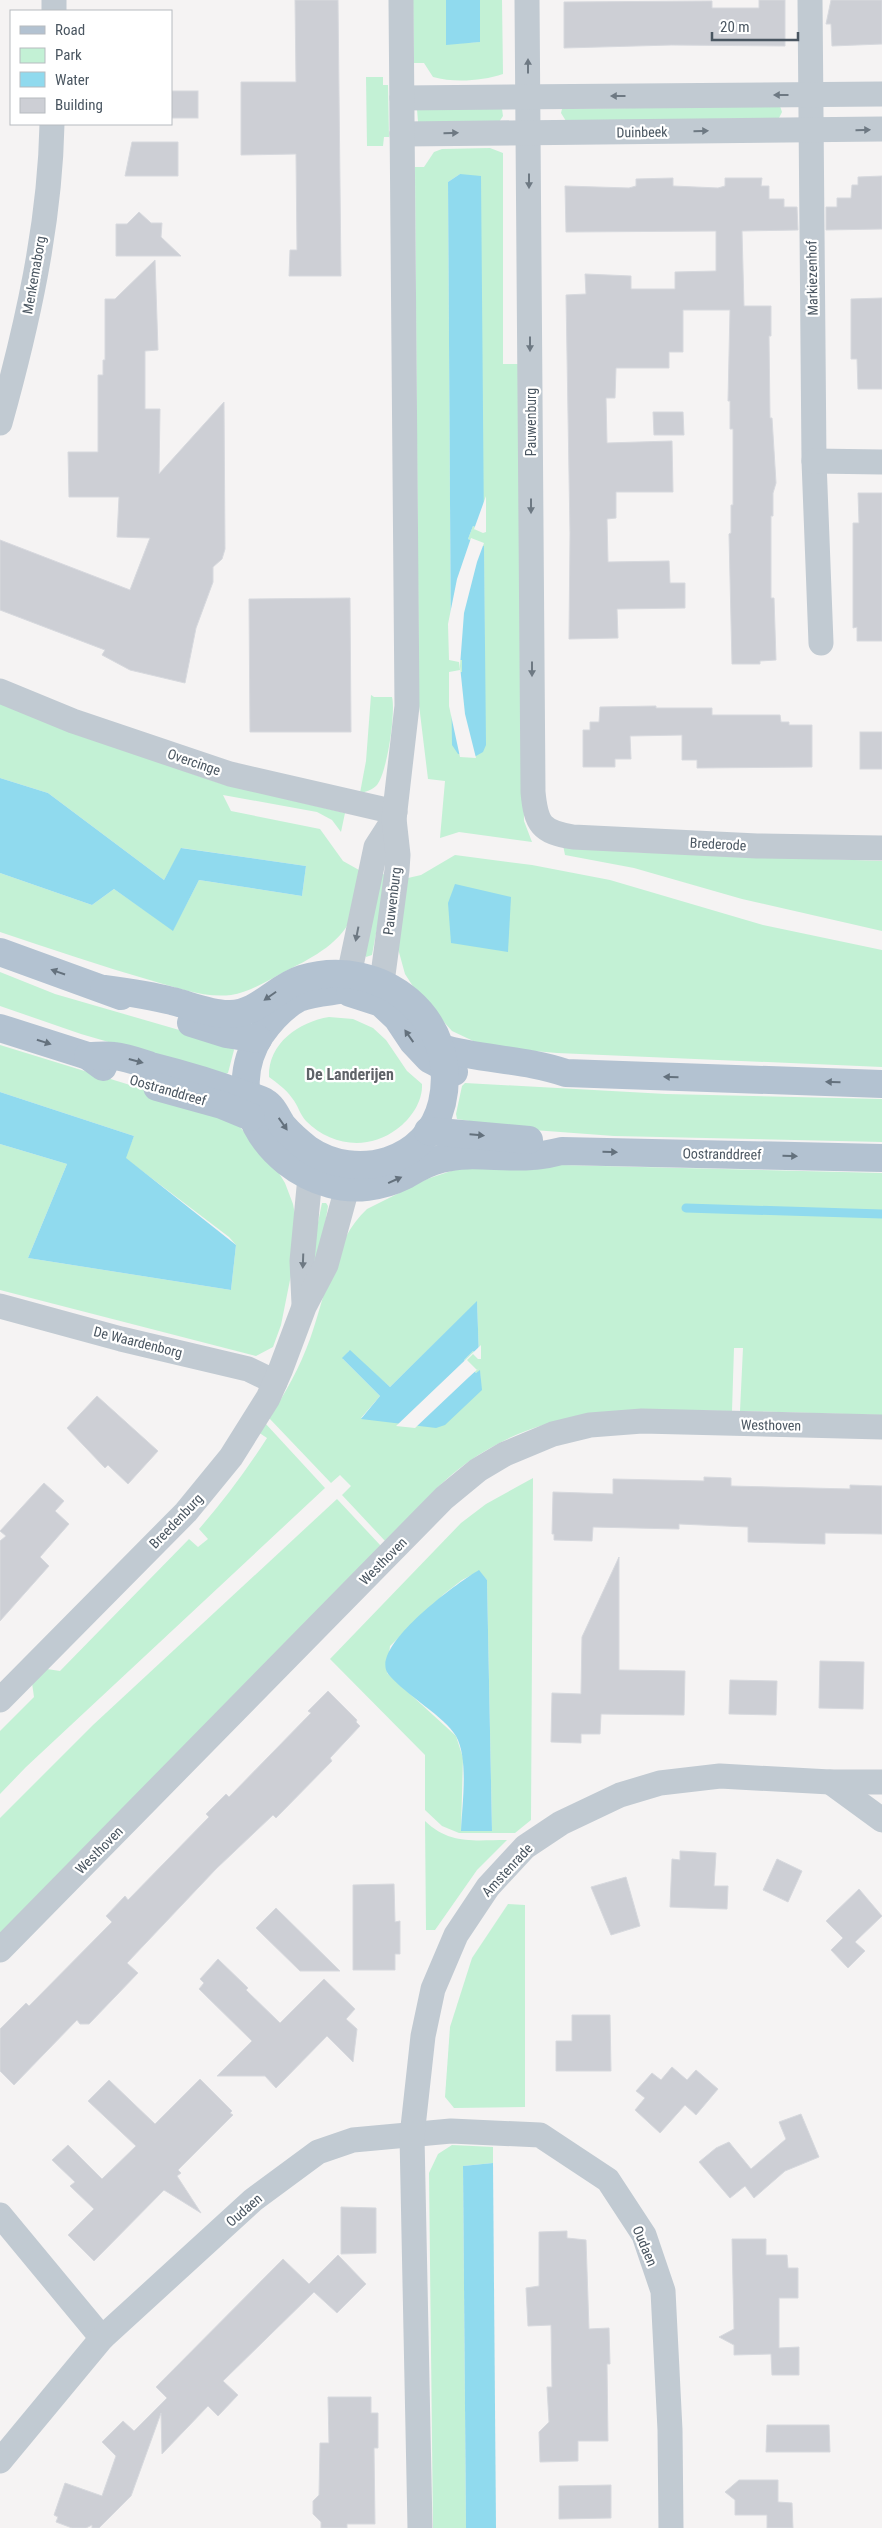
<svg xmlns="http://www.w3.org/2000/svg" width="882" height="2528" font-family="'Roboto Condensed',sans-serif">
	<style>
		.green { fill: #c3f1d5; fill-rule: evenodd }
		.water { fill: #90daee }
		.pier { fill: #f5f3f3 }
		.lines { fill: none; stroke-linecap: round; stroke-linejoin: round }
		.stream { stroke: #90daee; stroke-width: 9 }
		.building { fill: #cdcfd5; stroke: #d7d9de }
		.street { stroke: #c1cad2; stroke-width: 25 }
		.primary { stroke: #b3c2d1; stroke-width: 28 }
		.oneway { fill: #6e7983 }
		.oneway2 { fill: #64717d }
		.labels { text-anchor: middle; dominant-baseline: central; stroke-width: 4.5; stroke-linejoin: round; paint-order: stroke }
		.street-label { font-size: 14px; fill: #4a5661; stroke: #fff }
		.quarter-label { font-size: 16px; font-weight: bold; fill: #5f6368; stroke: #fff }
	</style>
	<rect width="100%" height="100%" fill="#f5f3f3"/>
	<g class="green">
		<path d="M413 0H446V44L480 42V0H502L503 74C482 81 454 83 433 77L424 63H414Z"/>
		<polygon points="366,77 383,77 383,85 388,85 389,137 384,137 383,146 367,146"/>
		<polygon points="780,106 782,112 779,118 566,121 561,113 562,109"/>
		<polygon points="417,109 502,109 503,116 499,122 418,122"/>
		<path d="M490 148 503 153V364H519L520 329 524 821 532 842 459 832 440 838 445 781 428 779 419 705 415 167H424L434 152 442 149ZM460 174 483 530 473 526 468 539 484 546 485 748 452 673H462V660L451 659 448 182Z"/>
		<path d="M371 695 374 697H392C396 712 387 773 377 785 372 790 366 792 360 793L366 761Z"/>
		<path d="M0 702 77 734 219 783 345 813 341 832 332 820 317 812 223 795 231 811 320 829 343 861 359 870C357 885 356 901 352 915 344 941 312 958 290 969 271 978 252 992 231 995 204 998 178 988 153 981 101 966 51 949 0 932V873L92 905 114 889 173 930 199 880 302 896 306 866 182 848 164 880 48 793 0 778Z"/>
		<polygon points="563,845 629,852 882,861 882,931 742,899 634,868 565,855"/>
		<polygon points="455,855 532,865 610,880 763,925 882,950 882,1067 557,1053 486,1047 452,1031 416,991 405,974 397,945 408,878 421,875"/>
		<polygon points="378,873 387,875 372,955 366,957 364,954"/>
		<polygon points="0,972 55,994 231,1045 234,1050 228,1073 222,1075 81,1034 0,1006"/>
		<path d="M329 1017 353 1019 373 1028 386 1040 407 1071 422 1084C423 1101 411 1119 397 1129 368 1151 331 1146 306 1121 300 1115 298 1105 292 1098 286 1089 277 1083 269 1077 268 1043 299 1022 329 1017Z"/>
		<polygon points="0,1045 156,1093 239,1126 277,1170 285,1183 293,1204 296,1220 294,1260 281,1325 273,1347 256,1356 0,1290 0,1144 67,1164 28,1258 231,1290 236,1245 229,1237 125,1158 134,1136 0,1092"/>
		<polygon points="465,1083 666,1094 882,1099 882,1142 614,1136 520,1129 457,1119 456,1114 462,1086"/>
		<path d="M560 1165 882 1173V1415L740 1411 743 1348H734L732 1411C636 1409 550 1404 468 1462 437 1484 412 1515 386 1542L342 1495 351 1486 340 1475 331 1483 269 1418C286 1392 300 1367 310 1339 325 1297 334 1239 367 1209L427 1179 454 1170 473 1167ZM477 1302 479 1357 473 1351 464 1360 476 1373 480 1371 481 1388 361 1418 380 1396 343 1359 349 1351 390 1387Z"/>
		<polygon points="322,1203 326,1203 328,1206 319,1262 310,1261"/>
		<path d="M265 1423 325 1488 26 1767 0 1794V1731L34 1697 32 1683 47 1669 60 1671 189 1539 198 1547 208 1539 199 1529C224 1500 246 1471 267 1438L258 1432Z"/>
		<path d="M533 1478 531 1820 515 1833H459L442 1826 425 1810V1755L330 1659 461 1523 486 1504ZM479 1571 487 1580 492 1831 461 1830 463 1758 456 1736 387 1673 390 1646 444 1594 462 1580Z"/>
		<polygon points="337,1499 381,1546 0,1933 0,1818 93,1725"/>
		<path d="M425 1821C450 1845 474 1840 507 1840L477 1870 435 1930H426Z"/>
		<polygon points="508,1904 525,1905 525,2107 454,2108 445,2097 450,2027 472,1958"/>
		<polygon points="452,2145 493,2147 493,2163 463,2166 466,2528 433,2528 429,2173 438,2154"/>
	</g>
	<g class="water">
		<polygon points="446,0 480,0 480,42 446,45"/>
		<polygon points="460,174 481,176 484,531 473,526 468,539 484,546 486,745 483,752 476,756 458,754 452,745 451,673 462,672 462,660 451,660 448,182"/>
		<polygon points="0,778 48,793 164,880 181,848 306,866 302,896 199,880 173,931 114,889 92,905 0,873"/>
		<polygon points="455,884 511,897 508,952 451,943 448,903"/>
		<polygon points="0,1092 134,1136 126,1158 236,1245 231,1290 28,1258 67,1164 0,1144"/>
		<polygon points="477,1301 479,1357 473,1351 464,1360 476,1373 480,1370 482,1390 445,1425 436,1428 361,1419 380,1396 342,1358 350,1350 390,1387"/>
		<path d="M479 1570 487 1580 492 1831H461C462 1805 469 1759 456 1736 445 1717 406 1695 389 1675 366 1649 458 1582 479 1570Z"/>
		<polygon points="493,2163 496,2528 466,2528 463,2166"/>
	</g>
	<g class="pier">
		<polygon points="486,496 486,532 483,533 474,529 473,532"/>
		<polygon points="471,538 484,543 477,562 464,613 460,666 465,714 476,758 460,757 449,706 449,672 460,670 459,662 449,660 448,624 457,579"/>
		<polygon points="481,1345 481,1359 478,1359 473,1354 467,1360 477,1370 479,1368 469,1377 415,1428 396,1426"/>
	</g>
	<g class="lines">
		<polyline class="stream" points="686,1208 882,1214"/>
	</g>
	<g class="building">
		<polygon points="295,0 338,0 341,276 289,276 290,250 297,250 296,154 241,155 241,82 296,82"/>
		<polygon points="759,0 785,0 785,46 671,45 564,48 564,2 712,1 712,8 759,8"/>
		<polygon points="831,0 882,0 882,44 832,46 831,24 826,24"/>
		<rect x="171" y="91" width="27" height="27"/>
		<polygon points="132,142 178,142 178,176 125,176"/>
		<polygon points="882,176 882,229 826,230 826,207 837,207 837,198 851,198 852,185 858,185 858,177"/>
		<polygon points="673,178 673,186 718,188 725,186 725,178 762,178 761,186 769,186 769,199 784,199 784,207 797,207 798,230 742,231 744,306 771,306 771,336 769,336 770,418 772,418 776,483 773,493 773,516 771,516 771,598 774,598 776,660 760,661 760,664 732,664 729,534 731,533 731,505 733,505 733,429 730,429 730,401 728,401 730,310 683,310 683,352 669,352 669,368 616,368 615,398 606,398 607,443 672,441 673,492 616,492 616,518 607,519 608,562 669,561 670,583 685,583 685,608 617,609 618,638 569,639 570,534 566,295 586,294 585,274 631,276 631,289 675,289 675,272 716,271 716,231 566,232 565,186 629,188 636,186 636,179"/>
		<polygon points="139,212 151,223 162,223 161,237 181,256 116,256 116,224 127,224"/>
		<polygon points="155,260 158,350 145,351 145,409 160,409 159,474 224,402 225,549 222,559 213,567 213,582 196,628 185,683 130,670 102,655 105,650 0,610 0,540 130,590 150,538 117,537 119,497 69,497 68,452 98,452 98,375 103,375 103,360 105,360 105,299 115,299"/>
		<polygon points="882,298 882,389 858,389 857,359 851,359 851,299"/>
		<polygon points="653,412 683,412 684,435 654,435"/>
		<polygon points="858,493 882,493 882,641 857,641 857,627 853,628 853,523 859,523"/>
		<polygon points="350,598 351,732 250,732 249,599"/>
		<polygon points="656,706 656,708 712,708 712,715 780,715 781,722 789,722 789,725 812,725 812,767 697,768 697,760 682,760 682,735 630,736 631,759 615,759 615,767 583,767 583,730 590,730 590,722 599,722 600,707"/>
		<rect x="860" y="732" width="22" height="37"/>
		<polygon points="97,1396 158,1451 128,1484 108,1465 105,1468 67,1428"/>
		<polygon points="704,1477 731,1478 731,1486 850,1489 850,1485 882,1486 882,1534 825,1533 825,1544 748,1542 748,1527 679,1524 679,1529 593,1527 592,1541 554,1540 554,1534 552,1534 553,1492 613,1494 613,1479 704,1481"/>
		<polygon points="44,1483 64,1501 55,1511 69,1524 40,1557 49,1566 0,1621 0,1541 6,1536 0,1531"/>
		<polygon points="619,1557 619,1670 685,1671 684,1715 601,1714 600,1734 581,1734 581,1743 551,1742 552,1693 581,1694 582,1637"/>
		<polygon points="820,1661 864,1662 863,1709 819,1708"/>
		<polygon points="730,1680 777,1681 776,1715 729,1714"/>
		<polygon points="328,1691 357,1720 356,1722 360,1726 330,1758 332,1761 276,1818 273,1815 216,1869 127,1963 138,1973 89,2024 80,2024 77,2020 14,2085 0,2071 0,2029 26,2003 29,2006 112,1922 106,1916 125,1896 128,1900 209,1817 206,1814 226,1794 229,1797 311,1713 308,1711"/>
		<polygon points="680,1851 716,1853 714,1886 728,1886 727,1909 670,1907 672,1859 680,1860"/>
		<polygon points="777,1859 802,1871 788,1902 763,1890"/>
		<polygon points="626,1877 640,1926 611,1935 591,1887"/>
		<polygon points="394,1884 395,1922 400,1921 400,1954 395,1954 395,1970 353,1970 353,1885"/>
		<polygon points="859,1889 882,1916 855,1942 865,1951 848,1968 831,1950 843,1938 826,1921"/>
		<polygon points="276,1908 340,1971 300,1971 256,1928"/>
		<polygon points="218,1959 248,1988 246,1990 280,2023 324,1979 355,2009 346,2019 357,2029 353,2062 327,2036 276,2088 265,2076 217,2076 252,2041 199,1989 204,1983 200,1979"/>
		<polygon points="572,2015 610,2015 611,2071 556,2071 556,2041 572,2041"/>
		<polygon points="672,2067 687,2080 696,2070 718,2089 696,2115 685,2105 660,2133 635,2110 645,2098 636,2091 652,2073 661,2080"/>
		<polygon points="200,2079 232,2111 230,2113 233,2115 178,2170 181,2173 177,2176 201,2213 164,2190 94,2261 68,2235 94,2209 70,2186 75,2182 52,2160 68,2145 102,2179 136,2146 88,2101 109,2080 155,2124"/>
		<polygon points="801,2114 819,2157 785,2171 754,2198 745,2186 730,2198 699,2162 716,2148 729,2142 751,2169 786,2139 779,2122"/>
		<polygon points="341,2207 376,2208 376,2253 341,2254"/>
		<polygon points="567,2231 567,2238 586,2240 589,2329 609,2328 610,2364 607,2364 608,2441 578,2441 578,2461 540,2462 539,2432 549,2422 547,2387 552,2387 551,2325 528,2326 526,2288 539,2286 539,2232"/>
		<polygon points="732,2239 766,2239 766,2255 787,2255 788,2268 798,2268 798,2298 779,2298 779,2348 799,2347 799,2375 772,2375 771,2354 734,2355 734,2345 719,2337 734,2329"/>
		<polygon points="338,2255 366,2284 337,2313 314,2292 223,2381 238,2395 218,2416 208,2406 162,2454 161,2413 131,2496 99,2528 92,2528 92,2525 86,2528 72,2528 56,2522 58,2517 54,2515 65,2483 102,2496 116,2456 102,2442 123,2421 134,2431 167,2398 156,2387 283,2259 309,2284"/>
		<polygon points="328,2397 371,2397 371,2413 378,2413 378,2448 374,2448 375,2524 347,2524 347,2528 321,2528 321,2522 313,2514 313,2501 319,2495 320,2443 329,2443"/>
		<polygon points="767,2425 829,2425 830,2452 766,2452"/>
		<polygon points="739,2480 778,2480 778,2502 792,2503 793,2528 767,2528 767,2515 735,2515 735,2500 725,2492"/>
		<polygon points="611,2485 611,2518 559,2519 559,2486"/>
	</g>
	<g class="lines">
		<g class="street">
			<polyline points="54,0 54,11"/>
			<path d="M527 0 533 792C536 824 541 832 573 837L757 846 882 848"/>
			<polyline points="810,0 814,461 821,643"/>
			<polyline points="402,98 882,94"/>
			<polyline points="402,134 882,129"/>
			<path d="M0 423C27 326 50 225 52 124"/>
			<polyline points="814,461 882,462"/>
			<polyline points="0,691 73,721 230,774 395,812"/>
			<polyline points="349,975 376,847 394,819"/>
			<polyline points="382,982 397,870 398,855 394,819 407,706 401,0"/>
			<polyline points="304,1304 302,1261 310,1177"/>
			<polyline points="0,1306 121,1339 248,1369 275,1382"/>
			<polyline points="0,1700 186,1512 231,1457 268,1398 280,1371 304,1307 326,1265 347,1188"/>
			<polyline points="830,1782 882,1820"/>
			<polyline points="0,1950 444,1498 478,1470 505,1454 553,1434 590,1425 642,1421 882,1427"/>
			<polyline points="0,2215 102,2338"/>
			<polyline points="0,2461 102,2338 253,2200 318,2152 353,2140 451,2131 540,2135 608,2180 644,2235 663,2291 670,2430 671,2528"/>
			<polyline points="420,2528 412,2136 423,2036 433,1989 456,1935 488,1887 525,1847 561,1823 620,1795 660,1783 720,1776 830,1782 882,1782"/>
		</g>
		<g class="primary">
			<polyline points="0,952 121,996"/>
			<path d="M349 975 340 990C327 992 312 993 299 998 284 1006 271 1020 261 1034 221 1096 265 1166 330 1184 354 1191 382 1187 404 1176 416 1169 427 1162 441 1159 471 1151 502 1159 532 1156 542 1156 552 1153 562 1151L882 1158"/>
			<polyline points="350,993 381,1003 397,1018 413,1042 429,1059 454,1072"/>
			<polyline points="191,1023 226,1034 258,1039"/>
			<polyline points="0,1028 88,1056 103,1067"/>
			<path d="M441 1048C482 1060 526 1059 566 1073L882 1084"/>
			<path d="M88 1056C97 1056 105 1055 114 1056 126 1057 139 1062 151 1066 183 1074 214 1083 245 1095 251 1097 260 1098 265 1102 274 1107 277 1118 283 1126 290 1134 299 1142 308 1149 356 1182 428 1163 442 1103 461 1019 381 955 302 979 276 987 258 1014 230 1014 212 1015 189 1005 172 1001 149 995 127 992 104 989"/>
			<polyline points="157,1087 222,1105 251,1117"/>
			<polyline points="428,1131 529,1140"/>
		</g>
	</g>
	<defs><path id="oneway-solid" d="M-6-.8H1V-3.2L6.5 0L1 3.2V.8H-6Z" transform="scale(1.25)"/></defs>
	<g class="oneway">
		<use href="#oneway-solid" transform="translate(528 66) rotate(-90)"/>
		<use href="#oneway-solid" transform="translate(781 95) rotate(180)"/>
		<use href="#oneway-solid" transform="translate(618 96) rotate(180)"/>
		<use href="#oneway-solid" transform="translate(863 130) rotate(-1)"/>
		<use href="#oneway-solid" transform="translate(701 131) rotate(-1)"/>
		<use href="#oneway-solid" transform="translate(451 133) rotate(-1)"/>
		<use href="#oneway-solid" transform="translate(529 181) rotate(90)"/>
		<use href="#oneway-solid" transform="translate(530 344) rotate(90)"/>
		<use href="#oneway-solid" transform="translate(531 506) rotate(90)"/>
		<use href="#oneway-solid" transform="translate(532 669) rotate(90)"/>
		<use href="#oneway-solid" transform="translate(357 934) rotate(101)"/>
		<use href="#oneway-solid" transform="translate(303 1261) rotate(92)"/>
	</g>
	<g class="oneway2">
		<use href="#oneway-solid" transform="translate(58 972) rotate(-161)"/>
		<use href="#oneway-solid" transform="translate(270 996) rotate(145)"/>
		<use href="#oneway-solid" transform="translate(409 1036) rotate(-125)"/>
		<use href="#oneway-solid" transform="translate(44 1042) rotate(18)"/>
		<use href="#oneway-solid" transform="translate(136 1061) rotate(15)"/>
		<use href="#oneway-solid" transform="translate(671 1077) rotate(-178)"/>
		<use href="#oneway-solid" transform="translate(833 1082) rotate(-178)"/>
		<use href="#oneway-solid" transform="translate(283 1124) rotate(55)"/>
		<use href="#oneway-solid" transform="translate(477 1135) rotate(5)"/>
		<use href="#oneway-solid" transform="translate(610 1152) rotate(1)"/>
		<use href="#oneway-solid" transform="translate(790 1156) rotate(1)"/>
		<use href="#oneway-solid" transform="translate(395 1180) rotate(-24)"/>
	</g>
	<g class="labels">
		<g class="street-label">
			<text transform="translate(642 132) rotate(-1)">Duinbeek</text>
			<text transform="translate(34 275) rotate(-80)">Menkemaborg</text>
			<text transform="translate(812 278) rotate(-91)">Markiezenhof</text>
			<text transform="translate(531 422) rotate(-90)">Pauwenburg</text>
			<text transform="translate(194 762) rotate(19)">Overcinge</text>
			<text transform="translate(718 844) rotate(3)">Brederode</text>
			<text transform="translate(392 901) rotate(-83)">Pauwenburg</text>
			<text transform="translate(168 1090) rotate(16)">Oostranddreef</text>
			<text transform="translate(722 1154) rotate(1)">Oostranddreef</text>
			<text transform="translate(138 1342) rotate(14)">De Waardenborg</text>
			<text transform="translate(771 1425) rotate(1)">Westhoven</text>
			<text transform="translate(176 1521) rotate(-46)">Breedenburg</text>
			<text transform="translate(383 1561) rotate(-45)">Westhoven</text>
			<text transform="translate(99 1850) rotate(-45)">Westhoven</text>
			<text transform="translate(507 1870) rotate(-47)">Amstenrade</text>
			<text transform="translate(244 2210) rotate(-41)">Oudaen</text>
			<text transform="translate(645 2246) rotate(67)">Oudaen</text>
		</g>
		<g class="quarter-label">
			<text x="350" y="1074">De Landerijen</text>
		</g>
	</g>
	<rect x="10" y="10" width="162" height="115" fill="#ffffff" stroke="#b7bbc0"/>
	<rect x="20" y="26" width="25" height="8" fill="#b3c2d1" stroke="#b7bbc0"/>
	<text x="55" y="35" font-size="15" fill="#4a5661">Road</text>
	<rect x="20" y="48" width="25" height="15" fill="#c3f1d5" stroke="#b7bbc0"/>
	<text x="55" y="60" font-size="15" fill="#4a5661">Park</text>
	<rect x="20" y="72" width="25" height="15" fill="#90daee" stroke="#b7bbc0"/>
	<text x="55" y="85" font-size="15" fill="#4a5661">Water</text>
	<rect x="20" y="98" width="25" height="15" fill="#cdcfd5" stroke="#b7bbc0"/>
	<text x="55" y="110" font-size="15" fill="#4a5661">Building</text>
	<path d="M712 32v8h86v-8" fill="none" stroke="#4a5661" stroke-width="2.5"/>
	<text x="720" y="32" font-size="15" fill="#4a5661" stroke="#ffffff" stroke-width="4" paint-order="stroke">20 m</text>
</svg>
